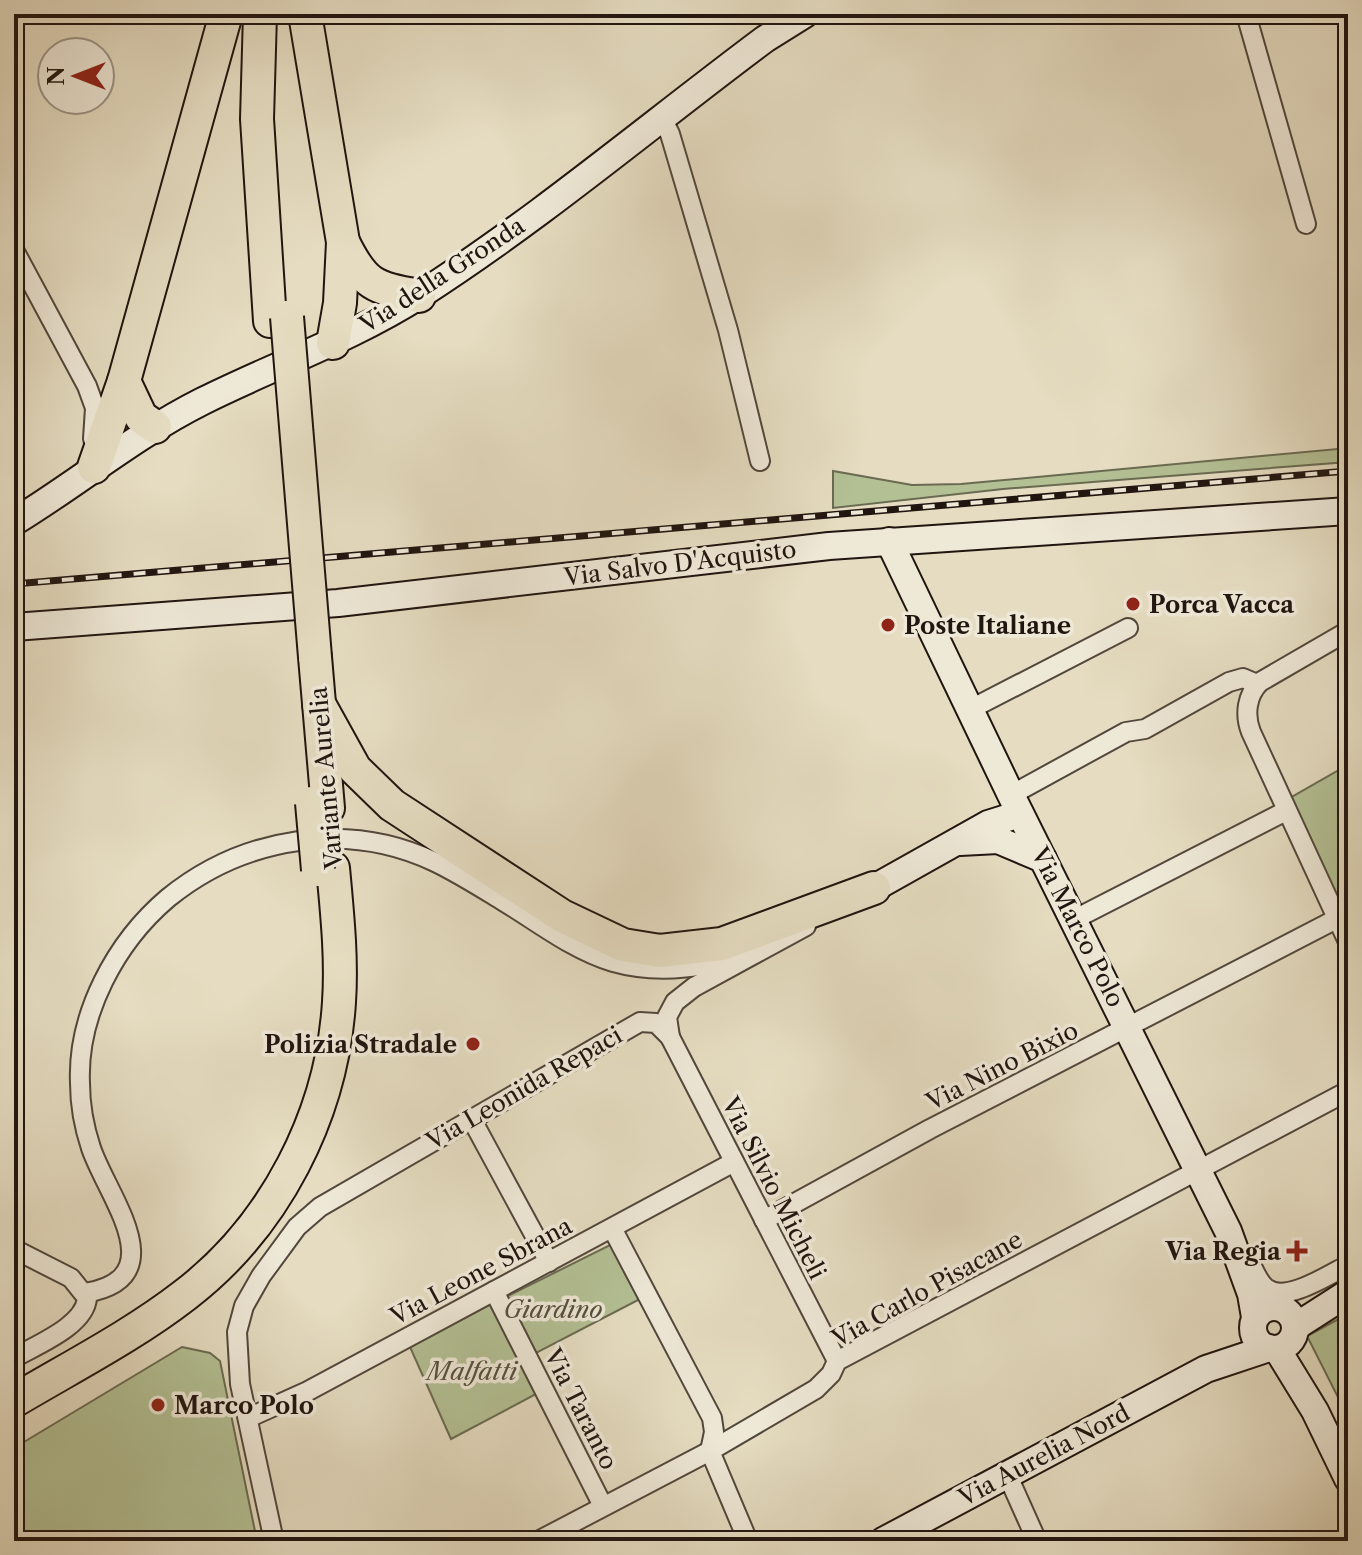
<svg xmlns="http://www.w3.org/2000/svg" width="1362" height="1555" font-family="'Libre Caslon Text',serif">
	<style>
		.green { fill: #b3c094; stroke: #6a6a52; stroke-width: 2 }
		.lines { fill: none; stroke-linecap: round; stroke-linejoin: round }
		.street-casing { stroke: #52473c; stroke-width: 22 }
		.secondary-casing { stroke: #211510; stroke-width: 30 }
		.highway-casing { stroke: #211510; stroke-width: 36 }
		.street { stroke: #eee8d7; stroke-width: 18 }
		.secondary { stroke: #eee8d7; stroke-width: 26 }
		.highway { stroke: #e5dcc1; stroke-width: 32 }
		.rail-casing { stroke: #211510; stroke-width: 7 }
		.rail { stroke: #eee8d7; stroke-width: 4; stroke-dasharray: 12; stroke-linecap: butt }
		.highway-bridge-casing { stroke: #211510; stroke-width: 36; stroke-linecap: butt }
		.highway-bridge { stroke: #e5dcc1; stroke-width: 32 }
		.poi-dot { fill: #8f2418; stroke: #eee8d7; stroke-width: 3 }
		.labels { text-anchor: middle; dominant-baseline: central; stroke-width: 7; stroke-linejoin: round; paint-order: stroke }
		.street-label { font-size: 24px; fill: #211510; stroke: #eee8d7 }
		.poi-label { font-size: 24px; font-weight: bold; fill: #211510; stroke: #eee8d7; text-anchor: start }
		.park-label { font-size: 24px; font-style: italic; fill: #54513e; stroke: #eee8d7 }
	</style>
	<rect width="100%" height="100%" fill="#e5dcc1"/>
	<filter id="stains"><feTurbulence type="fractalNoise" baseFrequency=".0025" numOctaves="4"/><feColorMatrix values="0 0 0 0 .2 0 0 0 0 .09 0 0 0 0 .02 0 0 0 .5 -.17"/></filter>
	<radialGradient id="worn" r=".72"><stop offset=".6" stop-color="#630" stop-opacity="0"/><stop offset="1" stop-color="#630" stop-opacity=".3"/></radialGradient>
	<g class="green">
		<polygon points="1348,448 1348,462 1003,489 833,508 833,471 912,485 961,484"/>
		<polygon points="1339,770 1348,792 1348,902 1341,907 1290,798"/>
		<polygon points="614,1243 640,1299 536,1353 504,1298"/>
		<polygon points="491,1304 536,1394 451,1439 410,1347"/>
		<polygon points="1348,1314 1348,1417 1307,1336"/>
		<polygon points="182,1347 210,1353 220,1361 257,1541 14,1541 14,1448"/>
	</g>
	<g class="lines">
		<defs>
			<g id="street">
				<polyline points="1246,14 1306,224"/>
				<polyline points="661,116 670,134 728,330 760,461"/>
				<polyline points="14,250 87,386 95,408 93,439"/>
				<path d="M1348 631 1260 682C1247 695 1244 714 1251 732L1348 942"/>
				<polyline points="969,710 1128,628"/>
				<polyline points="1011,795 1126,732 1145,729 1229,682 1243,678 1257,684"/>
				<polyline points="1075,919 1286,811"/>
				<polyline points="670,1037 667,1017 675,1002 694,987 806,926"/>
				<polyline points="471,1118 549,1262"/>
				<polyline points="764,1220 930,1129 1348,913"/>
				<polyline points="612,1228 712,1418 714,1432 710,1451 748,1541"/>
				<path d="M14 1249 71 1278 87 1298C85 1326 36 1345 14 1358"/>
				<path d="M1249 1261C1254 1269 1258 1282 1266 1288 1285 1304 1330 1274 1348 1265"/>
				<polyline points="494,1291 603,1506"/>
				<path d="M85 1293C176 1278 107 1196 91 1148 84 1127 80 1105 80 1083 77 1014 116 942 168 898 243 837 347 820 435 862 458 873 480 887 503 901 538 922 573 950 613 962 662 976 708 966 756 953"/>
				<polyline points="248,1418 308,1391 734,1162"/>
				<polyline points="1007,1474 1037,1541"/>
				<polyline points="918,1523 926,1541"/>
				<polyline points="274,1541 240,1384 237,1332 244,1306 261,1276 297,1227 320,1207 640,1022 656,1023 670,1037 837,1361"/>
				<polyline points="538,1541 710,1451 816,1389 831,1374 837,1361 1348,1091"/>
			</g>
			<g id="secondary">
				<path d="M14 522C78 483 135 435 203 401 275 365 351 339 420 295 540 218 651 124 765 39L805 14"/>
				<polyline points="889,541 1011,795 1228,1231 1251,1294 1255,1317"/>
				<polyline points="14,627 338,603 829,546 1348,511"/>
				<polyline points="960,842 998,840 1043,859"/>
				<polyline points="874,888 988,824 1020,814"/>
				<circle cx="1274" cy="1328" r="21"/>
				<polyline points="1295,1327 1348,1293"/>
				<polyline points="1277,1349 1315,1411 1348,1479"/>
				<polyline points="883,1541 1206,1369 1269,1348"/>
			</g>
			<g id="highway">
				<polyline points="260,14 257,119 270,321"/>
				<polyline points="305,14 343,242 340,303 333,343"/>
				<path d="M343 242C364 285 374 288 419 296"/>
				<polyline points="124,381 141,417 155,427"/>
				<polyline points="94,467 124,381 226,14"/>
				<polyline points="315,657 328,808"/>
				<polyline points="319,704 355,769 392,805 562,916 623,945 660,951 722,944 874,888"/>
				<path d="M14 1401C71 1367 132 1336 185 1295 275 1226 332 1115 339 1002 342 957 337 912 333 868"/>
			</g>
		</defs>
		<use href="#street" class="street-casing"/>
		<use href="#secondary" class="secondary-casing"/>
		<use href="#highway" class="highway-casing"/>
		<use href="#street" class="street"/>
		<use href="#secondary" class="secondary"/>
		<use href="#highway" class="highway"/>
		<defs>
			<polyline id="rail" points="14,584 1348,471"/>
		</defs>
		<use href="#rail" class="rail-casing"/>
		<use href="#rail" class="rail"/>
		<defs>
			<g id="highway-bridge">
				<polyline points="287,317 315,657"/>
				<polyline points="312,803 318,870"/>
			</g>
		</defs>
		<use href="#highway-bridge" class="highway-bridge-casing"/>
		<use href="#highway-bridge" class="highway-bridge"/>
	</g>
	<g class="poi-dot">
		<circle cx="1133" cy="604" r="8"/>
		<circle cx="888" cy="625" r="8"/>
		<circle cx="473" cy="1044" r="8"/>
		<path d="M1293 1239h8v8h8v8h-8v8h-8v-8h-8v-8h8z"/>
		<circle cx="158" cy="1405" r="8"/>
	</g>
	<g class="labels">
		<g class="street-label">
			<text transform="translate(442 275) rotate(-33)">Via della Gronda</text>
			<text transform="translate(680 563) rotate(-7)">Via Salvo D'Acquisto</text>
			<text transform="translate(326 778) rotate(-95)">Variante Aurelia</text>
			<text transform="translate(1078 927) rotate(63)">Via Marco Polo</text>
			<text transform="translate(1002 1066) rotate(-27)">Via Nino Bixio</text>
			<text transform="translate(524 1088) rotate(-30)">Via Leonida Repaci</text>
			<text transform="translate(774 1188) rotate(63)">Via Silvio Micheli</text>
			<text transform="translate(481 1271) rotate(-28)">Via Leone Sbrana</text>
			<text transform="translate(927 1289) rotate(-29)">Via Carlo Pisacane</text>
			<text transform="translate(581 1409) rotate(63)">Via Taranto</text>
			<text transform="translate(1044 1455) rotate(-28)">Via Aurelia Nord</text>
		</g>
		<g class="poi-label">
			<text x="1149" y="604">Porca Vacca</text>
			<text x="904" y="625">Poste Italiane</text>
			<text x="457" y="1044" text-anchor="end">Polizia Stradale</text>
			<text x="1281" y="1251" text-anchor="end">Via Regia</text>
			<text x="174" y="1405">Marco Polo</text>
		</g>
		<g class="park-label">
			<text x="553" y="1309">Giardino</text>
			<text x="472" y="1371">Malfatti</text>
		</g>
	</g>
	<rect width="1362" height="1555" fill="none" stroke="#e5dcc1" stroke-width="48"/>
	<rect x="16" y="16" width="1330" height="1523" fill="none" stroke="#211510" stroke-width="4"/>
	<rect x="24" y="24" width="1314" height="1507" fill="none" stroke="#211510" stroke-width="2"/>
	<g transform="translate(76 76) rotate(270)"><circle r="38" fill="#eee8d7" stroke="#9c9487" stroke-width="2"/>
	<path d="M0-6L14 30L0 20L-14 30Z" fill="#8f2418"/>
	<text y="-12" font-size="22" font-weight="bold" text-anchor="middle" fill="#211510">N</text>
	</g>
	<rect width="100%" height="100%" filter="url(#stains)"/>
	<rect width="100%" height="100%" fill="url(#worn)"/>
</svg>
